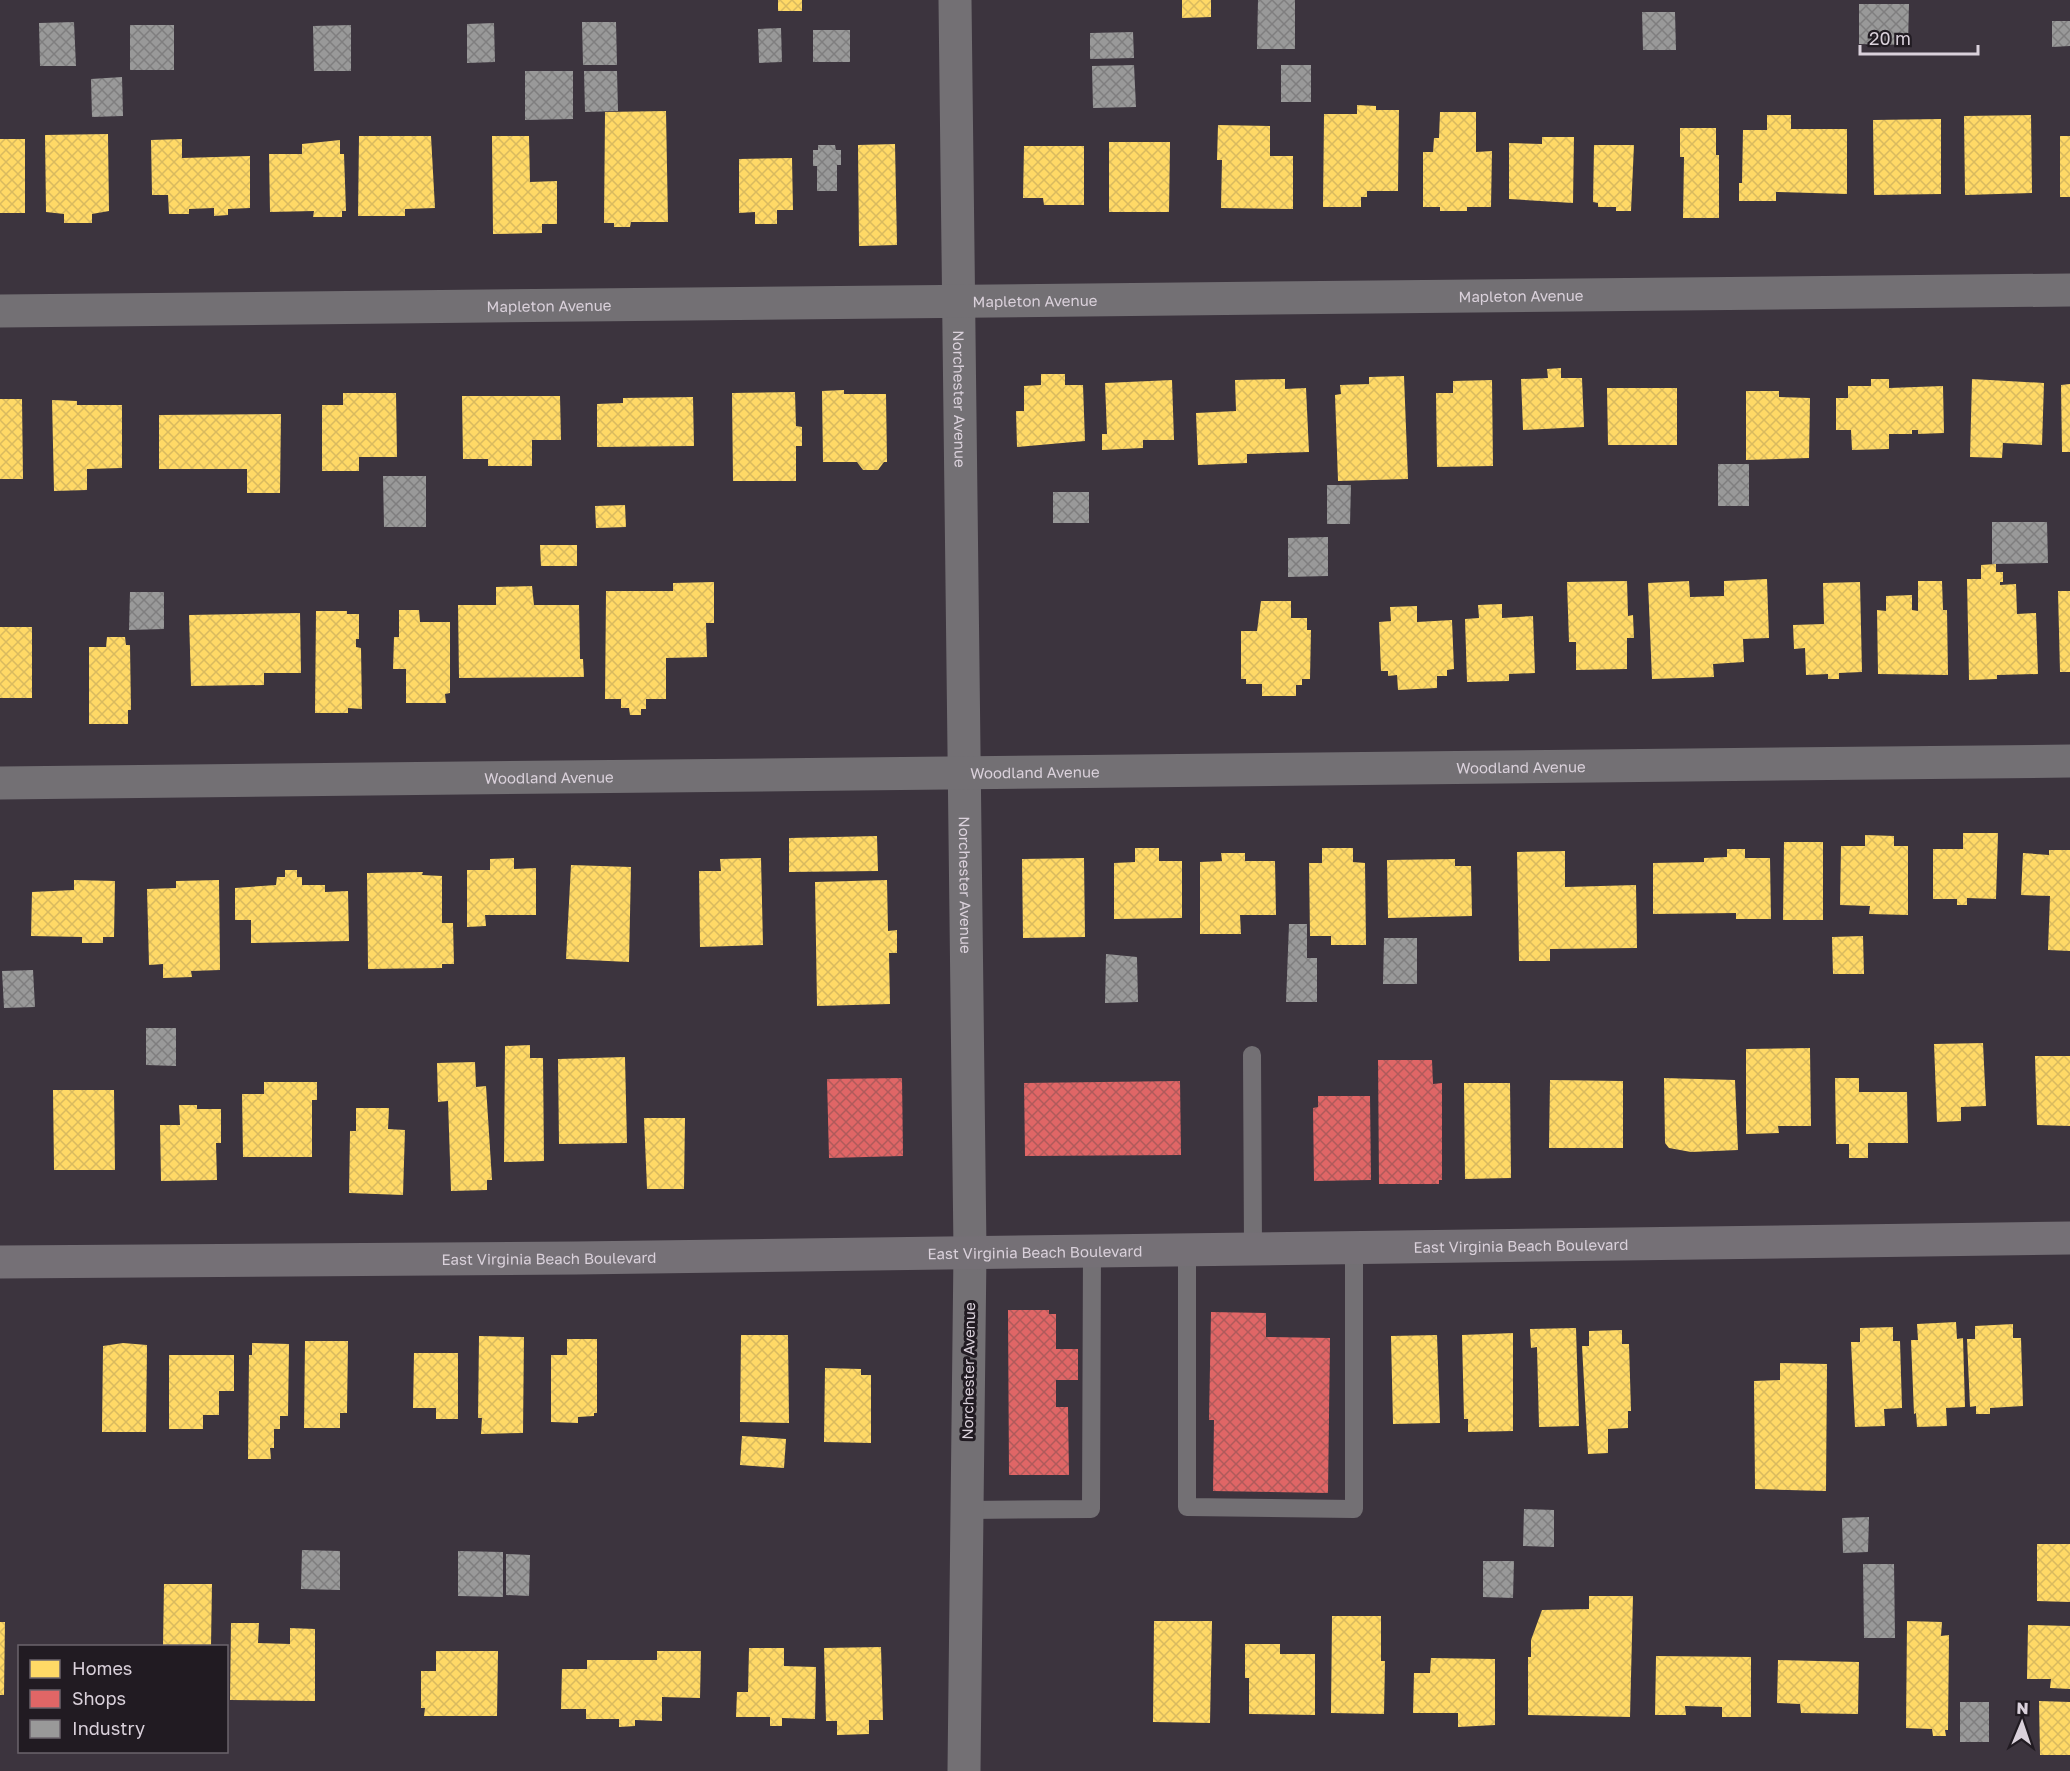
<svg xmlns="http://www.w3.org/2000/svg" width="2070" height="1771" font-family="'Golos Text',sans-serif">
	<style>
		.homes { fill: url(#homes-cross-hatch) }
		.shops { fill: url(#shops-cross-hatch) }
		.industry { fill: url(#industry-cross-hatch) }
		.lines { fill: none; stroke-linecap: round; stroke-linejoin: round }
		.lane { stroke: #737074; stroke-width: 18 }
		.street { stroke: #737074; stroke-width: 33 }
		.primary { stroke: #757076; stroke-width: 33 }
		.labels { text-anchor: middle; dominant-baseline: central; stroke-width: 6; stroke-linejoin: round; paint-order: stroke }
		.street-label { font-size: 15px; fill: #dad1db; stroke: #211b22 }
	</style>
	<defs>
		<pattern id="homes-cross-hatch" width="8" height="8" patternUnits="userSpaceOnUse" patternTransform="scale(1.5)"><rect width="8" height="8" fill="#ffd966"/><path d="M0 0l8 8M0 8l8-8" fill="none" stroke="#d9ba5f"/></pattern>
		<pattern id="shops-cross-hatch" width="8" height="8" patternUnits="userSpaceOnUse" patternTransform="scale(1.5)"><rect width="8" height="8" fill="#e06666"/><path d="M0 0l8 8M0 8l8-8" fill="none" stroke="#b05a5b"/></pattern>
		<pattern id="industry-cross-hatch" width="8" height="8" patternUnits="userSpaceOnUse" patternTransform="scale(1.5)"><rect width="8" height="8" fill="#999"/><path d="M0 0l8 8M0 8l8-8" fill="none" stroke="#7f7e7f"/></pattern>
	</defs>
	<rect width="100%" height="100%" fill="#3c343e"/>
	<g class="homes">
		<rect x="778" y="0" width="24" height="11"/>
		<polygon points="1182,0 1211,0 1211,17 1182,18"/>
		<polygon points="1357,105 1376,106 1376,110 1399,110 1398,191 1367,191 1367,197 1361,197 1361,207 1323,207 1324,114 1357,114"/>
		<polygon points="666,111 668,222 631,222 630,227 614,227 614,223 604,223 605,112"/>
		<polygon points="1440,112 1476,112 1476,152 1492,151 1491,207 1467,207 1467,211 1440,211 1440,207 1423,207 1423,152 1433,152 1434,138 1439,138"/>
		<polygon points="1767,115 1791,115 1791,129 1847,129 1847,194 1776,192 1776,201 1739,201 1739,183 1742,183 1743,130 1767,130"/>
		<polygon points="2031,115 2032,193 1965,195 1964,116"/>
		<polygon points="1941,119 1941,194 1874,195 1873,120"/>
		<polygon points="1218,125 1270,126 1270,156 1293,156 1293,209 1221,208 1222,160 1217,160"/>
		<polygon points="1680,128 1716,128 1716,155 1719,155 1719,218 1683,218 1684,157 1680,157"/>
		<polygon points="108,134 109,211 92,214 92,223 64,223 64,214 46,212 45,135"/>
		<polygon points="359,136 431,136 435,208 405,209 405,216 358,216"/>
		<polygon points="492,136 529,136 530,182 557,181 557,224 542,224 542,233 493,234"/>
		<rect x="2060" y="136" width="10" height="61"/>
		<polygon points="1542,137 1574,137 1573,203 1509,199 1509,143 1542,144"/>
		<rect x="0" y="139" width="25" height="74"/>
		<polygon points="182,139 182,158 250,156 250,208 228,209 228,215 214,216 214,208 189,209 189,214 169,214 168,195 152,195 151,140"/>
		<polygon points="340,140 340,154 344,154 346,211 342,211 342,217 313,217 314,211 270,212 269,154 302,154 302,144"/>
		<polygon points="1109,142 1170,142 1169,212 1109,212"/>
		<polygon points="895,144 897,245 859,246 858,145"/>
		<polygon points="1594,145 1634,145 1631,211 1616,211 1616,207 1598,207 1598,203 1593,202"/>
		<polygon points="1024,146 1084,146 1084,205 1044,205 1043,198 1023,198"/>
		<polygon points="792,158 793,210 777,210 777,224 755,224 755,212 739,213 739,159"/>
		<polygon points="1561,368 1561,378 1582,378 1584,427 1523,430 1521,379 1548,378 1547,369"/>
		<polygon points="1041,374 1065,374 1065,385 1083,385 1085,441 1017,447 1016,411 1024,411 1024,386 1041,385"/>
		<polygon points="1404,376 1408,479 1338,481 1335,395 1341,394 1340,385 1369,384 1369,377"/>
		<polygon points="1285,379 1285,389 1306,388 1309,452 1247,454 1247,463 1198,465 1196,413 1236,411 1235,380"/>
		<polygon points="1871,379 1889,379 1889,388 1943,386 1944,433 1918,434 1918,430 1912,430 1912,434 1889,434 1889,449 1852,450 1851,430 1836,430 1836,398 1848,398 1848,386 1871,386"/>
		<polygon points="1972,379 2044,383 2042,445 2003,443 2002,458 1970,457"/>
		<polygon points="1172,380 1174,440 1143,440 1143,448 1102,450 1102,434 1107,434 1105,383"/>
		<polygon points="1492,380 1493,466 1437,467 1436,393 1453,393 1453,381"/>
		<polygon points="2070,384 2070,452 2062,452 2061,385"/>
		<polygon points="1607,388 1677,388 1677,445 1608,445"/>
		<polygon points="844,390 844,394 886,394 887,462 884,462 878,470 863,470 857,462 823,462 822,391"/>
		<polygon points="1746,391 1779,391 1779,397 1810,398 1809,458 1746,460"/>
		<polygon points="795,392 796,426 802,427 802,446 796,446 796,481 733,481 732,393"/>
		<polygon points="343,393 396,393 397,457 359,457 359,471 322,471 322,405 343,405"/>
		<polygon points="462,396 560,396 561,440 532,440 532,466 488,466 488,459 463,459"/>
		<polygon points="693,397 694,446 597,447 597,404 623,403 623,398"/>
		<polygon points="0,399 22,399 23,479 0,479"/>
		<polygon points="52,400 77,401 77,405 122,405 122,468 87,469 87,490 54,491"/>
		<polygon points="281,414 280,493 247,493 247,469 159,469 159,415"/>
		<polygon points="625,505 626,527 596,528 595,506"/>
		<polygon points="540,545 577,545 577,566 541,566"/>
		<polygon points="1996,564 1996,572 2003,572 2003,582 2000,582 2000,585 2016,584 2017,614 2036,613 2038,674 1997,675 1997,679 1969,680 1967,579 1981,579 1981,565"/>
		<polygon points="1767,579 1769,638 1743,639 1744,662 1713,664 1714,677 1652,679 1648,583 1689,581 1690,597 1724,596 1724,581"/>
		<polygon points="1627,581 1628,616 1633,615 1634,638 1627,638 1627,669 1576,670 1576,642 1569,642 1567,582"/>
		<polygon points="1918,581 1942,581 1943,610 1947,610 1948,675 1878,674 1877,610 1886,611 1886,596 1912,595 1912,610 1918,611"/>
		<polygon points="714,582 714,623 706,623 707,657 666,658 666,699 646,699 646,709 641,709 641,715 630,715 629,708 621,708 621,699 605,699 606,591 673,591 673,583"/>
		<polygon points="1860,582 1862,672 1839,673 1839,679 1828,679 1828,674 1806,675 1805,648 1794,649 1793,625 1824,624 1823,583"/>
		<polygon points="532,586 534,605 579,605 580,659 583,659 584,677 459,678 458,605 496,605 496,587"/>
		<polygon points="2058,591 2070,591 2070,672 2060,672"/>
		<polygon points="1261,601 1291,601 1291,618 1307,618 1307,630 1311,630 1310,679 1302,679 1302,685 1296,685 1296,696 1262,696 1262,684 1246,684 1246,679 1241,679 1241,631 1257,631"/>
		<polygon points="1502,604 1502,618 1533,616 1535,673 1509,674 1509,681 1467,682 1465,619 1479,618 1478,605"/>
		<polygon points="1417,606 1417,622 1452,620 1454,669 1447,670 1447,676 1437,676 1437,688 1398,690 1397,675 1388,676 1388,671 1381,671 1379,622 1391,621 1390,607"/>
		<polygon points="399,610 419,610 420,622 450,622 450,693 445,694 446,703 406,703 406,669 393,669 394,637 399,637"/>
		<polygon points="316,611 347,611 347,614 359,614 359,639 356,639 356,647 361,648 362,709 348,708 348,713 315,713"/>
		<polygon points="300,613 301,673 264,673 264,685 191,686 189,615"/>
		<rect x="0" y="627" width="32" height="71"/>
		<polygon points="107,637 125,637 126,645 130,645 131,710 128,710 128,724 89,724 89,647 106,647"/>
		<polygon points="1963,833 1998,833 1996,899 1967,898 1967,905 1957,905 1957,899 1933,899 1933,849 1963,849"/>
		<polygon points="1865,835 1894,836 1894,846 1908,846 1908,915 1869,914 1870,906 1840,905 1841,846 1865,846"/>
		<polygon points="877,836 878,871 789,872 789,838"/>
		<polygon points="1784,842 1823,842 1823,920 1783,920"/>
		<polygon points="1135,848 1159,848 1159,861 1182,861 1182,918 1114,919 1114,863 1135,862"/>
		<polygon points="1322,848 1353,848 1353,862 1365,863 1366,945 1331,945 1331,936 1310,936 1309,863 1322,863"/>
		<polygon points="1727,849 1745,849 1745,858 1770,858 1771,919 1736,919 1736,913 1653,914 1653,863 1704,862 1704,858 1727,857"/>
		<polygon points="2049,850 2070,850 2070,951 2048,950 2050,896 2021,895 2023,853 2049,855"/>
		<polygon points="1565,851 1565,887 1636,885 1637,948 1550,949 1550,961 1519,961 1517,852"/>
		<polygon points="1221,853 1245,853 1245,861 1275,861 1276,915 1240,915 1241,934 1200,934 1200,862 1222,861"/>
		<polygon points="514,858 514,869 536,868 536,915 485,915 486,926 467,927 467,870 490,870 490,859"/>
		<polygon points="761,858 763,945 700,947 699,871 721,871 720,859"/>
		<polygon points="1084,858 1085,937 1023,938 1022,859"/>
		<polygon points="1455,859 1455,866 1471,866 1472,916 1388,918 1387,860"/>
		<polygon points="571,865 631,867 629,962 566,959"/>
		<polygon points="285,870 297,870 297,877 302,877 302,885 325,885 325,892 348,891 349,941 251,943 251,920 235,920 235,888 276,885 277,877 285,877"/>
		<polygon points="423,872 422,875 442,876 442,923 453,923 454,964 442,964 442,968 368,969 367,873"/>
		<polygon points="74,880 115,881 114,937 103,937 103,943 82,943 82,937 31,936 32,892 74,890"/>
		<polygon points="219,880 220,970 191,971 192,977 163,978 163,964 149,965 147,889 176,888 176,881"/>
		<polygon points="887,880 888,931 897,930 897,953 889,953 890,1004 817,1006 815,882"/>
		<polygon points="1863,936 1864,974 1833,974 1832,937"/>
		<polygon points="1983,1043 1986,1106 1961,1107 1961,1121 1937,1122 1934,1044"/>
		<polygon points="530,1045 530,1058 543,1058 544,1161 504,1162 505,1046"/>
		<polygon points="1810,1048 1811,1126 1778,1126 1779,1133 1746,1134 1746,1049"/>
		<polygon points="2035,1056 2070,1056 2070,1126 2037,1125"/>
		<polygon points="625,1057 627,1143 559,1144 558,1059"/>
		<polygon points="475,1062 476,1087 486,1086 492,1180 487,1180 487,1190 451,1191 448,1101 438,1102 437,1063"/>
		<polygon points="1664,1078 1735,1080 1738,1150 1691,1152 1669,1148 1665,1143"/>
		<polygon points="1835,1078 1859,1078 1859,1092 1907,1092 1908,1143 1868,1143 1868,1158 1849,1158 1849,1144 1836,1144"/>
		<polygon points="1550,1080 1623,1081 1623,1148 1549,1148"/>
		<polygon points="264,1082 317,1082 317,1100 312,1100 312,1157 243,1157 242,1094 264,1094"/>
		<polygon points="1464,1083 1510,1083 1511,1178 1465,1179"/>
		<polygon points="53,1090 114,1090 115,1170 54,1170"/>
		<polygon points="179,1105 197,1105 197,1109 221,1109 221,1143 216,1143 217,1180 161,1181 160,1125 180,1125"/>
		<polygon points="356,1108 389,1108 388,1129 405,1130 403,1195 349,1193 350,1131 356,1131"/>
		<polygon points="644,1118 685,1118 684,1189 647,1189"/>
		<polygon points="1956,1322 1957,1339 1963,1338 1965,1407 1946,1408 1947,1426 1917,1427 1916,1413 1914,1414 1911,1340 1918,1340 1917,1324"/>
		<polygon points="2013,1324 2013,1338 2021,1338 2023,1406 1990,1408 1990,1414 1976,1414 1976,1406 1970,1407 1967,1339 1975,1339 1975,1326"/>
		<polygon points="1893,1327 1893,1341 1900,1341 1902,1408 1884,1409 1885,1426 1855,1427 1851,1342 1860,1342 1860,1328"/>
		<polygon points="1576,1328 1579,1426 1539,1427 1537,1347 1531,1348 1530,1329"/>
		<polygon points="1622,1330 1622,1344 1629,1344 1631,1411 1628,1411 1628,1428 1608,1429 1608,1453 1588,1454 1582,1346 1589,1346 1589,1331"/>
		<polygon points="1513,1333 1513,1431 1468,1432 1468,1419 1464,1419 1462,1335"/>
		<polygon points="741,1335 788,1335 789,1423 740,1422"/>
		<polygon points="1437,1335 1440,1423 1393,1424 1391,1336"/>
		<polygon points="479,1336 524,1337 523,1433 481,1434 482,1418 478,1418"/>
		<polygon points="567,1339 597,1339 597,1413 594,1413 594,1416 578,1417 578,1423 551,1422 551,1355 567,1355"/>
		<polygon points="305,1341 348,1341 347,1413 340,1413 340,1428 304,1428"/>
		<polygon points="123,1343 147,1345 146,1432 102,1432 103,1346"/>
		<polygon points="252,1343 289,1344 288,1416 280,1416 280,1429 274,1429 274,1448 270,1448 271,1459 248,1459 249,1355 252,1355"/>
		<polygon points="414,1353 458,1353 458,1419 436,1419 436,1408 413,1408"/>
		<polygon points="169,1355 234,1355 234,1391 219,1391 219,1415 203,1415 203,1429 169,1429"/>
		<polygon points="1780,1363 1827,1364 1826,1491 1755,1489 1754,1381 1780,1380"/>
		<polygon points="825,1368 861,1369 861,1375 871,1375 871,1443 824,1442"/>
		<polygon points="742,1436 786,1439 784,1468 740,1465"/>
		<polygon points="2037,1544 2070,1544 2070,1602 2037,1601"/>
		<polygon points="164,1584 212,1584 211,1646 163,1646"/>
		<polygon points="1589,1596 1633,1596 1630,1717 1528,1715 1528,1657 1531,1657 1531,1640 1542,1610 1589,1609"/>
		<polygon points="1332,1616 1381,1616 1381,1661 1385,1661 1384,1714 1331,1713"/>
		<polygon points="1154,1621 1212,1621 1210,1723 1153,1722"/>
		<polygon points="1907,1621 1942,1622 1941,1636 1949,1635 1948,1730 1945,1730 1946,1736 1933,1736 1932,1729 1906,1728"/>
		<polygon points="0,1622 5,1622 4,1695 0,1695"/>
		<polygon points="231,1623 259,1623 258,1643 290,1644 290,1628 315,1629 315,1701 230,1700"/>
		<polygon points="2028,1625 2070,1626 2070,1689 2050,1688 2051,1679 2027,1679"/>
		<polygon points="1245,1644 1280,1644 1280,1654 1315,1654 1315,1715 1249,1714 1249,1678 1245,1678"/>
		<polygon points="881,1647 883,1720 869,1720 869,1734 837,1735 837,1721 826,1721 824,1648"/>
		<polygon points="749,1648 784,1648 784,1666 816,1667 815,1719 782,1718 782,1726 770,1726 770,1717 736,1717 737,1692 748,1692"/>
		<polygon points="436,1651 498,1651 497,1716 424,1716 425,1708 421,1708 421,1671 436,1671"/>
		<polygon points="657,1651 701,1651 700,1698 662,1697 662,1721 635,1720 635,1726 619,1727 619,1719 586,1719 586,1709 561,1709 562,1669 587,1669 587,1660 657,1660"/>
		<polygon points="1656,1656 1751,1657 1751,1717 1722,1717 1722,1707 1685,1706 1686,1715 1655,1715"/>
		<polygon points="1431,1658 1495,1659 1495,1725 1458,1727 1458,1713 1413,1713 1414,1673 1430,1673"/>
		<polygon points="1778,1660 1859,1662 1858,1714 1801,1713 1800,1704 1777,1703"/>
		<polygon points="2039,1701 2070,1702 2070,1755 2040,1755"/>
	</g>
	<g class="shops">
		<polygon points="1378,1060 1432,1060 1433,1084 1442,1083 1442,1180 1439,1180 1439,1184 1379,1184"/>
		<polygon points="902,1078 903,1156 829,1158 827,1079"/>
		<polygon points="1180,1081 1181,1155 1025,1156 1024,1083"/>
		<polygon points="1318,1096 1370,1096 1371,1180 1314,1181 1313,1108 1318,1107"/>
		<polygon points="1008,1310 1049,1310 1049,1314 1056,1314 1056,1349 1078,1349 1078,1380 1056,1380 1056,1407 1068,1407 1069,1475 1009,1475"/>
		<polygon points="1211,1312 1266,1313 1266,1337 1330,1338 1328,1493 1213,1491 1214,1420 1209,1420"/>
	</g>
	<g class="industry">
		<polygon points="1258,0 1295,0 1295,49 1257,49"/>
		<polygon points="1859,4 1909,4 1908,45 1859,44"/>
		<polygon points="1642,12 1675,12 1676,50 1643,50"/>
		<polygon points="2052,21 2070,21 2070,46 2052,47"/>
		<polygon points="74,22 76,66 40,66 39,23"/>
		<polygon points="582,22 616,22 617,65 583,65"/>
		<polygon points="494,23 495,62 467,63 467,24"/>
		<rect x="130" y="25" width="44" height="45"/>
		<polygon points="351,25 351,71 314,71 313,26"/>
		<polygon points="781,28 782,62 759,63 758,29"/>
		<rect x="813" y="30" width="37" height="32"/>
		<polygon points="1133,32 1134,58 1090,59 1090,33"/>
		<polygon points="1134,65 1136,107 1093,108 1092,66"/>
		<rect x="1281" y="65" width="30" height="37"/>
		<polygon points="525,71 573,71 573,119 525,120"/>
		<polygon points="584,71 617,71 618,111 585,112"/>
		<polygon points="122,77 123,116 92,117 91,79"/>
		<polygon points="818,145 835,145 836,150 841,150 841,165 837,165 837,191 817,191 817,166 813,166 813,150 818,150"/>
		<rect x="1718" y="464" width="31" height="42"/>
		<polygon points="383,476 426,476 426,527 384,527"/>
		<polygon points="1327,485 1351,485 1350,524 1327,524"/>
		<rect x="1053" y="492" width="36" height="31"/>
		<polygon points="1992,522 2047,522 2048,563 1992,564"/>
		<polygon points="1328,537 1328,576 1288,577 1288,538"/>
		<polygon points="130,592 164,592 164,629 129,630"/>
		<polygon points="1289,924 1307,924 1307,958 1317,958 1317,1002 1286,1002"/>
		<polygon points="1384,938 1417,938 1417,984 1383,984"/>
		<polygon points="1106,954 1137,957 1138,1002 1105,1003"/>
		<polygon points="33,970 35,1007 4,1008 2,971"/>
		<polygon points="146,1028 176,1028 176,1066 146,1065"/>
		<polygon points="1524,1509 1554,1510 1554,1547 1523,1546"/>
		<polygon points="1869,1517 1868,1552 1843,1553 1842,1518"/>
		<polygon points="302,1550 340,1551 340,1590 301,1589"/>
		<polygon points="458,1551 503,1552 503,1597 458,1596"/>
		<polygon points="506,1554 530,1555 529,1596 506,1595"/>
		<polygon points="1483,1561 1514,1561 1513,1598 1483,1597"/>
		<polygon points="1863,1564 1894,1564 1895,1638 1864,1638"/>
		<rect x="1960" y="1702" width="29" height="40"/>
	</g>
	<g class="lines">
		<g class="lane">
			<polyline points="1252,1055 1253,1248"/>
			<polyline points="1187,1248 1187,1507 1354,1509 1354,1246"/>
			<polyline points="967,1510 1091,1509 1092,1249"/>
		</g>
		<g class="street">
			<path id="s1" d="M955 0 970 1251 964 1771"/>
			<path id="s2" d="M0 311 2070 290"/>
			<path id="s3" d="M0 783 2070 761"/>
		</g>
		<path class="primary" id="s4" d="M0 1262 576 1258 2070 1238"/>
	</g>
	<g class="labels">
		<g class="street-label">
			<text stroke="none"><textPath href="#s2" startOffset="1521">Mapleton Avenue</textPath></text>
			<text stroke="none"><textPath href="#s2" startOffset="1035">Mapleton Avenue</textPath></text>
			<text stroke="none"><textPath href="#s2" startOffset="549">Mapleton Avenue</textPath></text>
			<text stroke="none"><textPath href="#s1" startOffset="399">Norchester Avenue</textPath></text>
			<text stroke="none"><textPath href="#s3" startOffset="1521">Woodland Avenue</textPath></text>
			<text stroke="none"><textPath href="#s3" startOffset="1035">Woodland Avenue</textPath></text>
			<text stroke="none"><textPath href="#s3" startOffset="549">Woodland Avenue</textPath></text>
			<text stroke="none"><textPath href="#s1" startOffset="885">Norchester Avenue</textPath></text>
			<text stroke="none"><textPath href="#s4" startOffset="1521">East Virginia Beach Boulevard</textPath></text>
			<text stroke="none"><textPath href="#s4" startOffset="1035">East Virginia Beach Boulevard</textPath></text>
			<text stroke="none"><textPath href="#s4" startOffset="549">East Virginia Beach Boulevard</textPath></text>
			<text transform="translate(968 1371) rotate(-89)">Norchester Avenue</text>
		</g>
	</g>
	<rect x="18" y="1645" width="210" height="108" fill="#211b22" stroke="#6b646c" stroke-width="1.5"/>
	<rect x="30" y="1660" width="30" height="18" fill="#ffd966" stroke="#6b646c" stroke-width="1.5"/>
	<text x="72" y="1675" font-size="18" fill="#dad1db">Homes</text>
	<rect x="30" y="1690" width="30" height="18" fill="#e06666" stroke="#6b646c" stroke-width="1.5"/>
	<text x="72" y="1705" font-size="18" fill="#dad1db">Shops</text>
	<rect x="30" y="1720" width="30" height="18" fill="#999999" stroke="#6b646c" stroke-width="1.5"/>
	<text x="72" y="1735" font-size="18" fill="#dad1db">Industry</text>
	<g transform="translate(2022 1723) rotate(2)" stroke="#211b22" stroke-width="4.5" paint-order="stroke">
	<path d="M0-4.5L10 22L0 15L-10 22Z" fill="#dad1db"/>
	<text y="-9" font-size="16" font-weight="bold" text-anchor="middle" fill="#dad1db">N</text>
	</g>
	<path d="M1860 45v9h118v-9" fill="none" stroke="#dad1db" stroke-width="3"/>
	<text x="1869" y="45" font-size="18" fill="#dad1db" stroke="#211b22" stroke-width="4.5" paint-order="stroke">20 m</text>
</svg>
